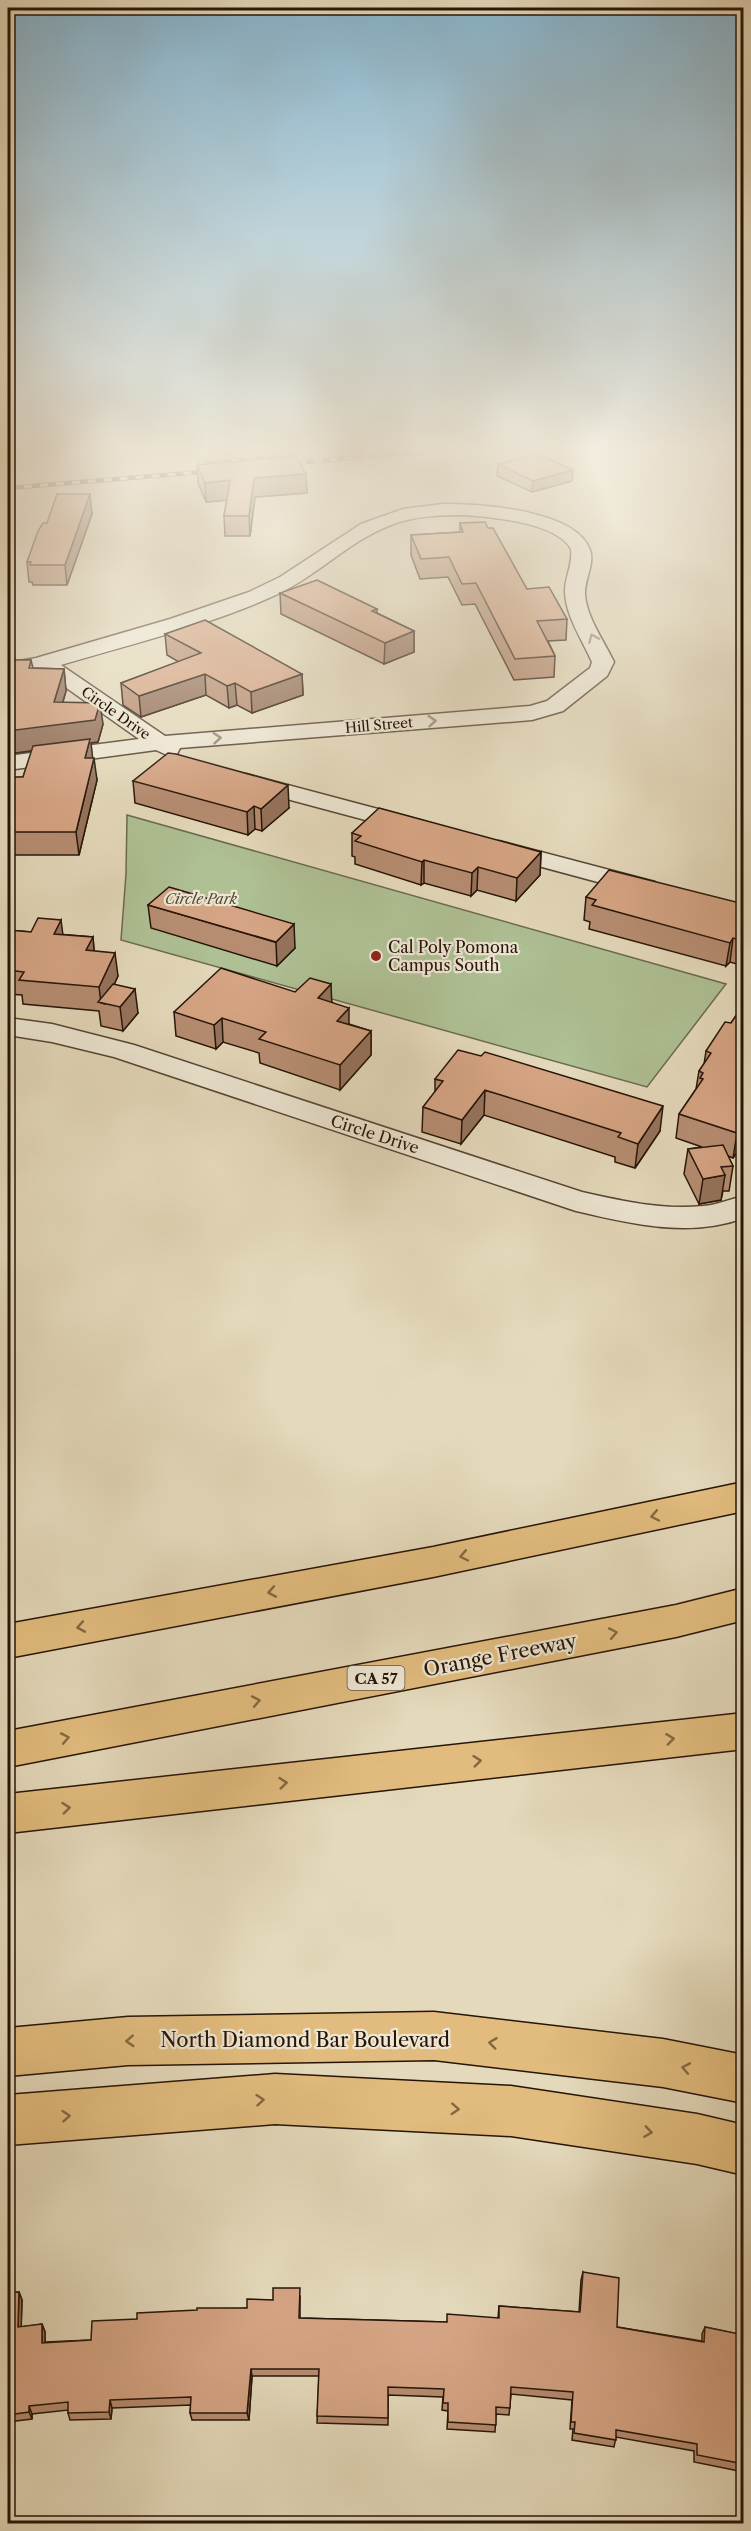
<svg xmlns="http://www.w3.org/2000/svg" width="751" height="2531" font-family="'Libre Caslon Text',serif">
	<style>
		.green { fill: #aec094; stroke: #6a6a4e; stroke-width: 1.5 }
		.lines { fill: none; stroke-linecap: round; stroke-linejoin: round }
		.minor-casing { stroke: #564534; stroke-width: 3 }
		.major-casing { stroke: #261407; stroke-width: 3 }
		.highway-casing { stroke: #261407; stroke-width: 3 }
		.minor { fill: #ede6d3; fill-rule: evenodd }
		.major { fill: #e2bc7e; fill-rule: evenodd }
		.highway { fill: #e2bc7e; fill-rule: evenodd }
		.rail-casing { stroke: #261407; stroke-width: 4.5 }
		.rail { stroke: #ede6d3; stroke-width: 3; stroke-dasharray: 8; stroke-linecap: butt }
		.wall { fill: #b78d72; stroke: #261407; stroke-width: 1.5 }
		.shaded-wall { fill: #95735c; stroke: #261407; stroke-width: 1.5 }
		.building { fill: #d5a484; stroke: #261407; stroke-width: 1.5 }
		.oneway { stroke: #938877 }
		.oneway2 { stroke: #846842 }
		.poi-dot { fill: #8f2418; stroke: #ede6d3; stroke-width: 2 }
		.labels { text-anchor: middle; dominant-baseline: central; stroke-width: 4.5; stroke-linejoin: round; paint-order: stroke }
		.far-street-label { font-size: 14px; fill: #261407; stroke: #ede6d3 }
		.far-park-label { font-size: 14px; font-style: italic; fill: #4f4831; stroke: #ede6d3 }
		.shield { fill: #ede6d3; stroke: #625344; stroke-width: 1.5 }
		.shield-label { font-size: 15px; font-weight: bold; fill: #261407 }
		.poi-label { font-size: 16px; fill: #261407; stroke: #ede6d3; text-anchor: start }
		.street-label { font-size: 16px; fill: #261407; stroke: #ede6d3 }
		.near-street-label { font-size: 20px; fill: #261407; stroke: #ede6d3 }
	</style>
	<rect width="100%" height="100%" fill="#e4d9bb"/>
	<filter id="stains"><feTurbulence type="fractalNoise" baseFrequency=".00333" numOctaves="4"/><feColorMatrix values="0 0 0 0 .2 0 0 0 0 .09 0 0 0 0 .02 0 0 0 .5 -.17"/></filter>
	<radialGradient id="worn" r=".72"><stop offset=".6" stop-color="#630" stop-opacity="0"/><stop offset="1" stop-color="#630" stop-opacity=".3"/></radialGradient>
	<polygon class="green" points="127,815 726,984 647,1087 121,940 126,874"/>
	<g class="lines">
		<defs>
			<g id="minor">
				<path d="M443 504C478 504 576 509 590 550 595 564 584 580 585 595 587 618 604 641 614 662L607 676 563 711 532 720 180 748 177 754 169 756 156 750 8 770V756L139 739 41 670 21 675H8V663L36 658 170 619 249 592 280 577 361 524 403 509ZM463 515C491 517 556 522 571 549 573 564 565 577 565 591 565 615 583 641 592 662L590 668 547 701 530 706 165 736 61 665C133 643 209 626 278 594 318 575 349 541 391 525 414 516 439 515 463 515Z"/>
				<polygon points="246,774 423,821 426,826 423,831 414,833 238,786 234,781 238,776"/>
				<polygon points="499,841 655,882 659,887 655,892 646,895 490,853 487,848 490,843"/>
				<path d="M8 1018 52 1024 134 1045 582 1192C621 1201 662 1210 703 1206 717 1205 730 1199 744 1196V1218C689 1238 631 1224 576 1211L114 1057 52 1042 8 1035Z"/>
			</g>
			<g id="major">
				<polygon points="434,2012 663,2039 744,2055 744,2103 663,2087 434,2060 128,2065 8,2076 8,2028 128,2017"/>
				<polygon points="275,2074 511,2086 697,2114 744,2125 744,2175 697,2164 511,2136 275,2124 8,2145 8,2095"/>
			</g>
			<g id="highway">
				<polygon points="744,1482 744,1511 433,1577 8,1658 8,1624 433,1547"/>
				<polygon points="744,1588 744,1620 676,1637 8,1767 8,1731 676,1605"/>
				<polygon points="744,1713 744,1749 8,1833 8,1794"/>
			</g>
		</defs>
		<use href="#minor" class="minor-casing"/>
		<use href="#major" class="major-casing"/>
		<use href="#highway" class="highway-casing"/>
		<use href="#minor" class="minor"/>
		<use href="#major" class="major"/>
		<use href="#highway" class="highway"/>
		<defs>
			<g id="rail">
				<polyline points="199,464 295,455"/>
				<polyline points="282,464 464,448"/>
				<polyline points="8,488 214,471"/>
			</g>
		</defs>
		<use href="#rail" class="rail-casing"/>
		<use href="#rail" class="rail"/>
	</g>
	<g class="wall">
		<polygon points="498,464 572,481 532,492 497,476"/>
		<polygon points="197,465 306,474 307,493 255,497 250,536 225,536 224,516 227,500 206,502 198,483"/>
		<polygon points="92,514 67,585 33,585 32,582 29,582 27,562"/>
		<polygon points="460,523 488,528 527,589 567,619 566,640 548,641 555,656 554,677 514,680 475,604 462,605 448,577 420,579 411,555 411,535 460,532"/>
		<polygon points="280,593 377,609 377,613 414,631 414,652 384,664 281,614"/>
		<polygon points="165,634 302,674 303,695 252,713 237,705 229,708 206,695 141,717 123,705 121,683 179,662 167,655"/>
		<polygon points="8,660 31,660 33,668 64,669 66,691 63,702 103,724 98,742 91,743 92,758 97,780 79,855 10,855 10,851 8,851 8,778 23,777 32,751 8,754"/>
		<polygon points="133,781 289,808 262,831 255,829 248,835 135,803"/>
		<polygon points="352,833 541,852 540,875 516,901 477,890 471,896 424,883 421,885 355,864 355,857 352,856"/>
		<polygon points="586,897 744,904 744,966 730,962 726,966 589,929 590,922 584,920"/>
		<polygon points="148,905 295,948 277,966 151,928"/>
		<polygon points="8,930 93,937 94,951 118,976 114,985 138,1013 123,1031 101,1026 99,1011 23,1004 22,995 8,994"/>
		<polygon points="295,992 332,1002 349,1024 371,1031 371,1055 340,1090 260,1063 259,1053 223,1042 216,1049 176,1036 174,1012"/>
		<polygon points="744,1004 744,1142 733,1158 728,1156 733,1166 729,1191 723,1191 721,1200 699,1204 684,1174 688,1149 702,1147 676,1138 679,1114 696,1089 699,1071 704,1064 706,1051 731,1023"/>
		<polygon points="435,1079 660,1131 635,1168 615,1162 615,1157 484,1115 461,1144 422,1132 423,1107 435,1092"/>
		<polygon points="583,2272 617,2327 702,2341 702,2334 705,2327 744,2335 744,2472 694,2462 694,2451 616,2437 614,2447 572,2440 573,2429 570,2429 572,2400 511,2394 509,2415 496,2414 495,2432 447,2429 448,2411 442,2410 443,2397 388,2395 388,2425 317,2423 319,2376 252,2376 249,2420 192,2420 190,2413 191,2405 112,2408 111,2419 70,2420 68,2413 68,2410 32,2414 32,2419 8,2422 8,2293 19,2292 22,2300 21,2327 42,2324 45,2332 45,2342 91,2340 137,2319 247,2308 273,2300 300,2296 300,2318 446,2322 498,2318 499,2306 579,2312 581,2280"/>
	</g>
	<g class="shaded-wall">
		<polygon points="573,470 572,481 532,492 533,481"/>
		<polygon points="306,474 307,493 255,497 250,536 249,516 254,478"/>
		<polygon points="230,480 231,500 206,502 205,483"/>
		<polygon points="90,494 92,514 67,585 65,565"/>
		<polygon points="414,631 414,652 384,664 385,643"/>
		<polygon points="64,669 66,691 56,724 54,702"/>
		<polygon points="205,674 206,695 141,717 139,696"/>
		<polygon points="302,674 303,695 252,713 251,692"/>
		<polygon points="235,683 237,705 229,708 227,686"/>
		<polygon points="100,703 103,724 98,742 91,743 93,761 85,758 89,743 8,754 8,731"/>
		<polygon points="94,758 97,780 79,855 76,832"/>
		<polygon points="288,785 289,808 262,831 261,809"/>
		<polygon points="254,806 255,829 248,835 247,812"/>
		<polygon points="541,852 540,875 516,901 517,878"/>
		<polygon points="424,860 424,883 421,885 422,862"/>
		<polygon points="478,867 477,890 471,896 472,873"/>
		<polygon points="61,920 64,943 54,934"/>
		<polygon points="294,924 295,948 277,966 276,942"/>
		<polygon points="93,937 95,961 86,950"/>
		<polygon points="733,938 730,962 726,966 730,943"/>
		<polygon points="115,953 118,976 105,1004 101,1003 99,987"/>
		<polygon points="331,984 332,1008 318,998"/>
		<polygon points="135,989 138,1013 123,1031 120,1007"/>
		<polygon points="349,1008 349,1032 337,1021"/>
		<polygon points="222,1018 223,1042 216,1049 214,1025"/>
		<polygon points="371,1031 371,1055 340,1090 340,1065"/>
		<polygon points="485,1090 484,1115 461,1144 462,1120"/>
		<polygon points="663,1106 660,1131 635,1168 638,1144"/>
		<polygon points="744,1124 744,1142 733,1158 737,1133"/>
		<polygon points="725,1175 721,1200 699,1204 703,1179"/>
		<polygon points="19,2292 22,2300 21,2335 18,2327"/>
		<polygon points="42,2324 45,2332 45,2350 42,2343"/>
		<polygon points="251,2369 252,2376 249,2420 247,2413"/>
		<polygon points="110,2400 112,2408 111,2419 109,2412"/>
		<polygon points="29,2406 32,2414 32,2419 29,2412"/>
	</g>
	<g class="building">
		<polygon points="537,454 573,470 533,481 498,464"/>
		<polygon points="296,456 306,474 254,478 249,516 224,516 230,480 205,483 197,465"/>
		<polygon points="57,494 90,494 65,565 30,565 31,562 27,562 38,531 43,523 47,523"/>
		<polygon points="485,522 488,528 493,528 527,589 549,587 567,619 537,621 555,656 515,659 476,583 462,584 449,557 421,559 411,535 463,532 460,523"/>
		<polygon points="317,580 377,609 372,611 414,631 385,643 280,593"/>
		<polygon points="205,620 302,674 251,692 235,683 227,686 205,674 139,696 121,683 201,653 165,634"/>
		<polygon points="8,660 31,660 29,668 64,669 54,702 100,703 95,720 8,731"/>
		<polygon points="90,739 85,758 94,758 76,832 8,832 8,777 23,777 33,746"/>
		<polygon points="168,753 176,754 288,785 261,809 254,806 247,812 133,781"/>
		<polygon points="379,808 541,852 517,878 478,867 472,873 424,860 422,862 355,841 361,836 352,833"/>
		<polygon points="609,870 744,904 744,941 733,938 730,943 592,905 596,900 586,897"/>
		<polygon points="169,887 294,924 276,942 148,905"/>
		<polygon points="38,918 61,920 54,934 93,937 86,950 115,953 99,987 19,980 24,972 8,970 8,930 31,932"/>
		<polygon points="221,968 295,992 310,978 331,984 318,998 349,1008 337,1021 371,1031 340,1065 259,1039 266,1032 222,1018 214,1025 174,1012"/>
		<polygon points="113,984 135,989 120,1007 98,1002"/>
		<polygon points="744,1004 744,1124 737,1133 679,1114 703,1079 700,1078 703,1073 699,1071 711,1053 706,1051 725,1022 731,1023"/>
		<polygon points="458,1050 481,1056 485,1052 663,1106 638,1144 618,1137 621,1133 485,1090 462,1120 423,1107 443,1081 435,1079"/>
		<polygon points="723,1145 733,1166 721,1167 725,1175 703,1179 688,1149"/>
		<polygon points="583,2272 619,2278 617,2327 704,2342 705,2327 744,2335 744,2464 697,2455 697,2444 616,2430 616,2440 574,2433 575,2422 571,2422 573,2392 511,2387 510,2408 496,2407 496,2425 448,2422 448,2403 443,2403 444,2389 388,2387 388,2418 317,2416 319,2369 251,2369 247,2413 190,2413 191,2397 110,2400 109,2412 68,2413 68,2402 29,2406 29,2412 8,2415 8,2293 19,2292 18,2327 42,2324 42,2343 91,2340 92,2321 137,2319 137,2313 197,2310 197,2308 247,2308 247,2299 273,2300 273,2288 300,2288 299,2318 447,2322 447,2314 499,2318 499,2306 580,2312"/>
	</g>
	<defs><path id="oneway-chevron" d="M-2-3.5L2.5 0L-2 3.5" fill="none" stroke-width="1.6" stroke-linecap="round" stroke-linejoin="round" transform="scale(1.5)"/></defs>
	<g class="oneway">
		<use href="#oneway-chevron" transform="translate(593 638) rotate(-113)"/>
		<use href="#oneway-chevron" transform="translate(432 721) rotate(-5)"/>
		<use href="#oneway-chevron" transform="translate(217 738) rotate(-5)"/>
	</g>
	<g class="oneway2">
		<use href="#oneway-chevron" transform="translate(655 1516) rotate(168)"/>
		<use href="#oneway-chevron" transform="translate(464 1556) rotate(168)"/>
		<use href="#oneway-chevron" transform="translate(272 1592) rotate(170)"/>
		<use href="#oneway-chevron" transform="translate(81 1627) rotate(170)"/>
		<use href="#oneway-chevron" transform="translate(613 1633) rotate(-11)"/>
		<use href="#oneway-chevron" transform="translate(256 1701) rotate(-11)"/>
		<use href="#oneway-chevron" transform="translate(65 1738) rotate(-11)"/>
		<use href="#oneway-chevron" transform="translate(670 1739) rotate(-7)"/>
		<use href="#oneway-chevron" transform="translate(477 1761) rotate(-6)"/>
		<use href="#oneway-chevron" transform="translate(283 1783) rotate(-6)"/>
		<use href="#oneway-chevron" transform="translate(66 1808) rotate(-6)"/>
		<use href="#oneway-chevron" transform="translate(130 2041) rotate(177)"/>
		<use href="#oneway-chevron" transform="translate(493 2043) rotate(-173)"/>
		<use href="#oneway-chevron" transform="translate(686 2068) rotate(-169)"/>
		<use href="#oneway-chevron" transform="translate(260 2100) rotate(-5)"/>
		<use href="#oneway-chevron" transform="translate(455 2109) rotate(3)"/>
		<use href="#oneway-chevron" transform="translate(66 2116) rotate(-5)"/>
		<use href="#oneway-chevron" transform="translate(648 2132) rotate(8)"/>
	</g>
	<linearGradient id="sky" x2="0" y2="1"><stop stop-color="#87b6d0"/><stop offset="0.56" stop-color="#f3eee0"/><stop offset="1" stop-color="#f3eee0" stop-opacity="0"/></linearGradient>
	<rect width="751" height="802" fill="url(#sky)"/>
	<circle class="poi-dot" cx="376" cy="956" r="6"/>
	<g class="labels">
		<g class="far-street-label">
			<text transform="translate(116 713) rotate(35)">Circle Drive</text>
			<text transform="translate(379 725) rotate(-5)">Hill Street</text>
		</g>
		<g class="far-park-label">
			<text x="201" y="899">Circle Park</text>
		</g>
		<rect class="shield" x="347.5" y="1666" width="57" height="24" rx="4.5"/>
		<g class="shield-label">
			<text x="376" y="1678">CA 57</text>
		</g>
		<g class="poi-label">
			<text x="388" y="947">Cal Poly Pomona<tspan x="388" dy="18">Campus South</tspan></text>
		</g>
		<g class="street-label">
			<text transform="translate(375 1134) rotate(18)">Circle Drive</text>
		</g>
		<g class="near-street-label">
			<text transform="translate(500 1655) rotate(-11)">Orange Freeway</text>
			<text x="305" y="2040">North Diamond Bar Boulevard</text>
		</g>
	</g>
	<rect width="751" height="2531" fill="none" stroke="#e4d9bb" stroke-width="30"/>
	<rect x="9" y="9" width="733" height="2513" fill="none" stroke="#261407" stroke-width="3"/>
	<rect x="15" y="15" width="721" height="2501" fill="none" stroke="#261407" stroke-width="1.5"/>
	<rect width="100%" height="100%" filter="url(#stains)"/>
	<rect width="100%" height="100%" fill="url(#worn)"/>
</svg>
